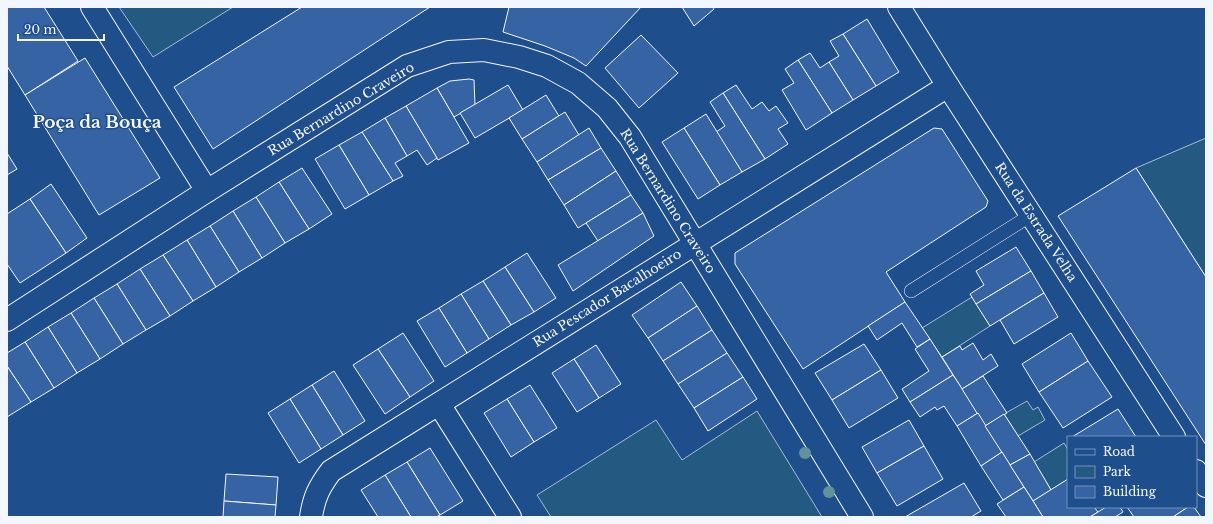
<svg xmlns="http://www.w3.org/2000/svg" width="1213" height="524" font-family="'Libre Baskerville',serif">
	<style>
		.green { fill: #245a82; stroke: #a8bbd7 }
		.building { fill: #3563a3; stroke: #f2f6ff }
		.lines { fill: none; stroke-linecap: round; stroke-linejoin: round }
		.lane-casing { stroke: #f2f6ff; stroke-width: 14 }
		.street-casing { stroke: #f2f6ff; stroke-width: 24 }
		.lane { stroke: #1f4e8c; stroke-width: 13 }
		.street { stroke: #1f4e8c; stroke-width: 22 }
		.tree { fill: #61919a }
		.labels { text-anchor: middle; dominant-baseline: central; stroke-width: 3; stroke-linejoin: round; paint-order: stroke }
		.street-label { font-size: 13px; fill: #f2f6ff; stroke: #1f4e8c }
		.district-label { font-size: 17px; font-weight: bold; fill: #f2f6ff; stroke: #1f4e8c }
	</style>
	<rect width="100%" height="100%" fill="#1f4e8c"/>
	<g class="green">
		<polygon points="119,7 233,7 153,57"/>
		<polygon points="1206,138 1206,277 1136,168"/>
		<polygon points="972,297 990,326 942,357 922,328"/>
		<polygon points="1027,401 1033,410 1038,407 1045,420 1018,436 1004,414"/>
		<polygon points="757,411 822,517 551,517 537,495 656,420 682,460"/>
		<polygon points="1064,443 1068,450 1068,479 1051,490 1034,462"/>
	</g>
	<g class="building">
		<polygon points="7,7 44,7 78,61 25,95 7,66"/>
		<polygon points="302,7 430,7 213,149 174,87"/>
		<polygon points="509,7 641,7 586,66 574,58 545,46 503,32"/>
		<polygon points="682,7 713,7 714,9 694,26"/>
		<polygon points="867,19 899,72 876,86 843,34"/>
		<polygon points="843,34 876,86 853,100 829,62 839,56 830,41"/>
		<polygon points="641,35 678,73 639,108 605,68"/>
		<polygon points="810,53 820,68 829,62 853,100 832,113 798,60"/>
		<polygon points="85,58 160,178 99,215 25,95"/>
		<polygon points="798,60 832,113 806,130 782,90 794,83 785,69"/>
		<polygon points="469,79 474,80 475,105 454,117 437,88 450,81"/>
		<polygon points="508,85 523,110 475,138 460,113"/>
		<polygon points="736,85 752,109 762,102 769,111 776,106 788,123 778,129 788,144 765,159 723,93"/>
		<polygon points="437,88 469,143 438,160 406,106"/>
		<polygon points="723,93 765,159 742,172 716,132 725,126 710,102"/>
		<polygon points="546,95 559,116 522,139 509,118"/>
		<polygon points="406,106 437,158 427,165 417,150 407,156 385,118"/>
		<polygon points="565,112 579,135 537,162 522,139"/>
		<polygon points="706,114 742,172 720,185 684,128"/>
		<polygon points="385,118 407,156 395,163 403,176 393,181 362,132"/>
		<polygon points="589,128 601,148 548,180 537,162"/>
		<polygon points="684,128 720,185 698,199 662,142"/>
		<polygon points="934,128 942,129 988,201 986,207 886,272 905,302 803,369 735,264 735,253"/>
		<polygon points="362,132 393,181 369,195 339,145"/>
		<polygon points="339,145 369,195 345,209 315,159"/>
		<polygon points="601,148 616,171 564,205 548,180"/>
		<polygon points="7,153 17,169 7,175"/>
		<polygon points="302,168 332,214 309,229 279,182"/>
		<polygon points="1136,168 1206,277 1206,445 1058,216"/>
		<polygon points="616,171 631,195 578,228 564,205"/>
		<polygon points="279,182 309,229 285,243 256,197"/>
		<polygon points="51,184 87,238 66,253 30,199"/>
		<polygon points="631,195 643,213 598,241 586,223"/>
		<polygon points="256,197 285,243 262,258 233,211"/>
		<polygon points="30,199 66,253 20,283 7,264 7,214"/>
		<polygon points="233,211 262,258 239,272 210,226"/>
		<polygon points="643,213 654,236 573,291 558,265"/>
		<polygon points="210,226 239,272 216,287 187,240"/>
		<polygon points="187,240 216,287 193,301 163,255"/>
		<polygon points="1016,247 1031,271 976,304 970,294 984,285 976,271"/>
		<polygon points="527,253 556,298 534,312 505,267"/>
		<polygon points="163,255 193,301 170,316 140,269"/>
		<polygon points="505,267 534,312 511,325 483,281"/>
		<polygon points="140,269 170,316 146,330 117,284"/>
		<polygon points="1031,271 1044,293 990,326 976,304"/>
		<polygon points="483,281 511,325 489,339 461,294"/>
		<polygon points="681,282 697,306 648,338 632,315"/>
		<polygon points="117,284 146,330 123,344 94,298"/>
		<polygon points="1044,293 1058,317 1014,344 1000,320"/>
		<polygon points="461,294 489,339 467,353 439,308"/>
		<polygon points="94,298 123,344 100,359 71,313"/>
		<polygon points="905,302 930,339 917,347 902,323 877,340 868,326"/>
		<polygon points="697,306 712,330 663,361 648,338"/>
		<polygon points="439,308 467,353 445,367 417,321"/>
		<polygon points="71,313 100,359 77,373 48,327"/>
		<polygon points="48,327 77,373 54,388 25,342"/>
		<polygon points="712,330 727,353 678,384 663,361"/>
		<polygon points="403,333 434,381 410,397 378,349"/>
		<polygon points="1071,333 1088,361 1039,392 1022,364"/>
		<polygon points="930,339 953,375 910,402 902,389 929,371 915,349"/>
		<polygon points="25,342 54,388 31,402 7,366 7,353"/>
		<polygon points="973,343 983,360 991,354 998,366 962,389 942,357 960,346 962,350"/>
		<polygon points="864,344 881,370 832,400 815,373"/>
		<polygon points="596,345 621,384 599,398 574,359"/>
		<polygon points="378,349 410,397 385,414 353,365"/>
		<polygon points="727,353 743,377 694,408 678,384"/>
		<polygon points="574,359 599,398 577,412 552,373"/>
		<polygon points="1088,361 1112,397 1063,428 1039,392"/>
		<polygon points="7,366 31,402 7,417"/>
		<polygon points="881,370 898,398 849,428 832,400"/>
		<polygon points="334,371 365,421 343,435 312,385"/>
		<polygon points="953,375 978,413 957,426 944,406 937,410 935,407 920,417 910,402"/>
		<polygon points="983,376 1007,413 985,426 962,389"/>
		<polygon points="743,377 757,399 708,431 694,408"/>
		<polygon points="312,385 343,435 321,449 290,399"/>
		<polygon points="530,385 557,428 534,442 507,399"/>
		<polygon points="290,399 321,449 299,463 268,413"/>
		<polygon points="507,399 534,442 511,457 484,413"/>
		<polygon points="1118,409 1136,437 1072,437"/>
		<polygon points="978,413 1002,452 981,466 957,426"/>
		<polygon points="1004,414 1030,454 1010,465 985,426"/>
		<polygon points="909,420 924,446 877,473 862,447"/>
		<polygon points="924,446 943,479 897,506 877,473"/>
		<polygon points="430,448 463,501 440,515 407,462"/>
		<polygon points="1002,452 1024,487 1003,500 981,466"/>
		<polygon points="1030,454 1051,490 1033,501 1010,465"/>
		<polygon points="407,462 440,515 436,517 411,517 385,475"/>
		<polygon points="226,474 278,477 276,505 224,501"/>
		<polygon points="385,475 411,517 378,517 361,490"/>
		<polygon points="1068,479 1068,507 1094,507 1098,512 1090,517 1043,517 1033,501"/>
		<polygon points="964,483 981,511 971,517 905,517"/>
		<polygon points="1024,487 1033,501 1043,517 1006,517 997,504"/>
		<polygon points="224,501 276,505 275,517 223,517"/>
		<polygon points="1106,507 1120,507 1123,512 1115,517 1090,517"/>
		<polygon points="1127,507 1188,507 1173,517 1134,517"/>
		<polygon points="1188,507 1194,507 1201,517 1173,517"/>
	</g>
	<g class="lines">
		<defs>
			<polyline id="lane" points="911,291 1031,215"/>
			<g id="street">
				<polyline points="92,7 207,191"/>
				<polyline points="899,7 948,86 1174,437"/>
				<polyline points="7,320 207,191 407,66 449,52 484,50 519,57 547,66 578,83 607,108 630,137 862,517"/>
				<polyline points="439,404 510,517"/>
				<polyline points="1196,471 1206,486"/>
				<path d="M311 517C314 497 319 487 331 471L948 86"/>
			</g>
		</defs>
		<use href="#lane" class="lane-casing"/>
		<use href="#street" class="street-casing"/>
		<use href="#lane" class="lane"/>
		<use href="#street" class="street"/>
	</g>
	<g class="tree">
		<circle cx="805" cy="453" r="6"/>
		<circle cx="829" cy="492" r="6"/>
	</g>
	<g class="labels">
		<g class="street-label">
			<text transform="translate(341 109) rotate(-31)">Rua Bernardino Craveiro</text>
			<text transform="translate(668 201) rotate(58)">Rua Bernardino Craveiro</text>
			<text transform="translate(1036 222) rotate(57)">Rua da Estrada Velha</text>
			<text transform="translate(607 298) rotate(-32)">Rua Pescador Bacalhoeiro</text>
		</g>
		<g class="district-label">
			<text x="97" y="122">Poça da Bouça</text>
		</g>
	</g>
	<rect width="1213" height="524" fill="none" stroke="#f2f6ff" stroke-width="16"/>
	<rect x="1067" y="436" width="130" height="72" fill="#1f4e8c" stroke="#7391ba"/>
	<rect x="1075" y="449" width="20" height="6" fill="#1f4e8c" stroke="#7391ba"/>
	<text x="1103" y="456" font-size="12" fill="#f2f6ff">Road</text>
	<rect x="1075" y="466" width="20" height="12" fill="#245a82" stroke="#7391ba"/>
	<text x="1103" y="476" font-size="12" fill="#f2f6ff">Park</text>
	<rect x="1075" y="486" width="20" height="12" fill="#3563a3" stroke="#7391ba"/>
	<text x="1103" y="496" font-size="12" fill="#f2f6ff">Building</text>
	<path d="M18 34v6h86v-6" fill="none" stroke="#f2f6ff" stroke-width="2"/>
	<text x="24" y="34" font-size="12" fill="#f2f6ff" stroke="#1f4e8c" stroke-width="3" paint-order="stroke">20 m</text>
</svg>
